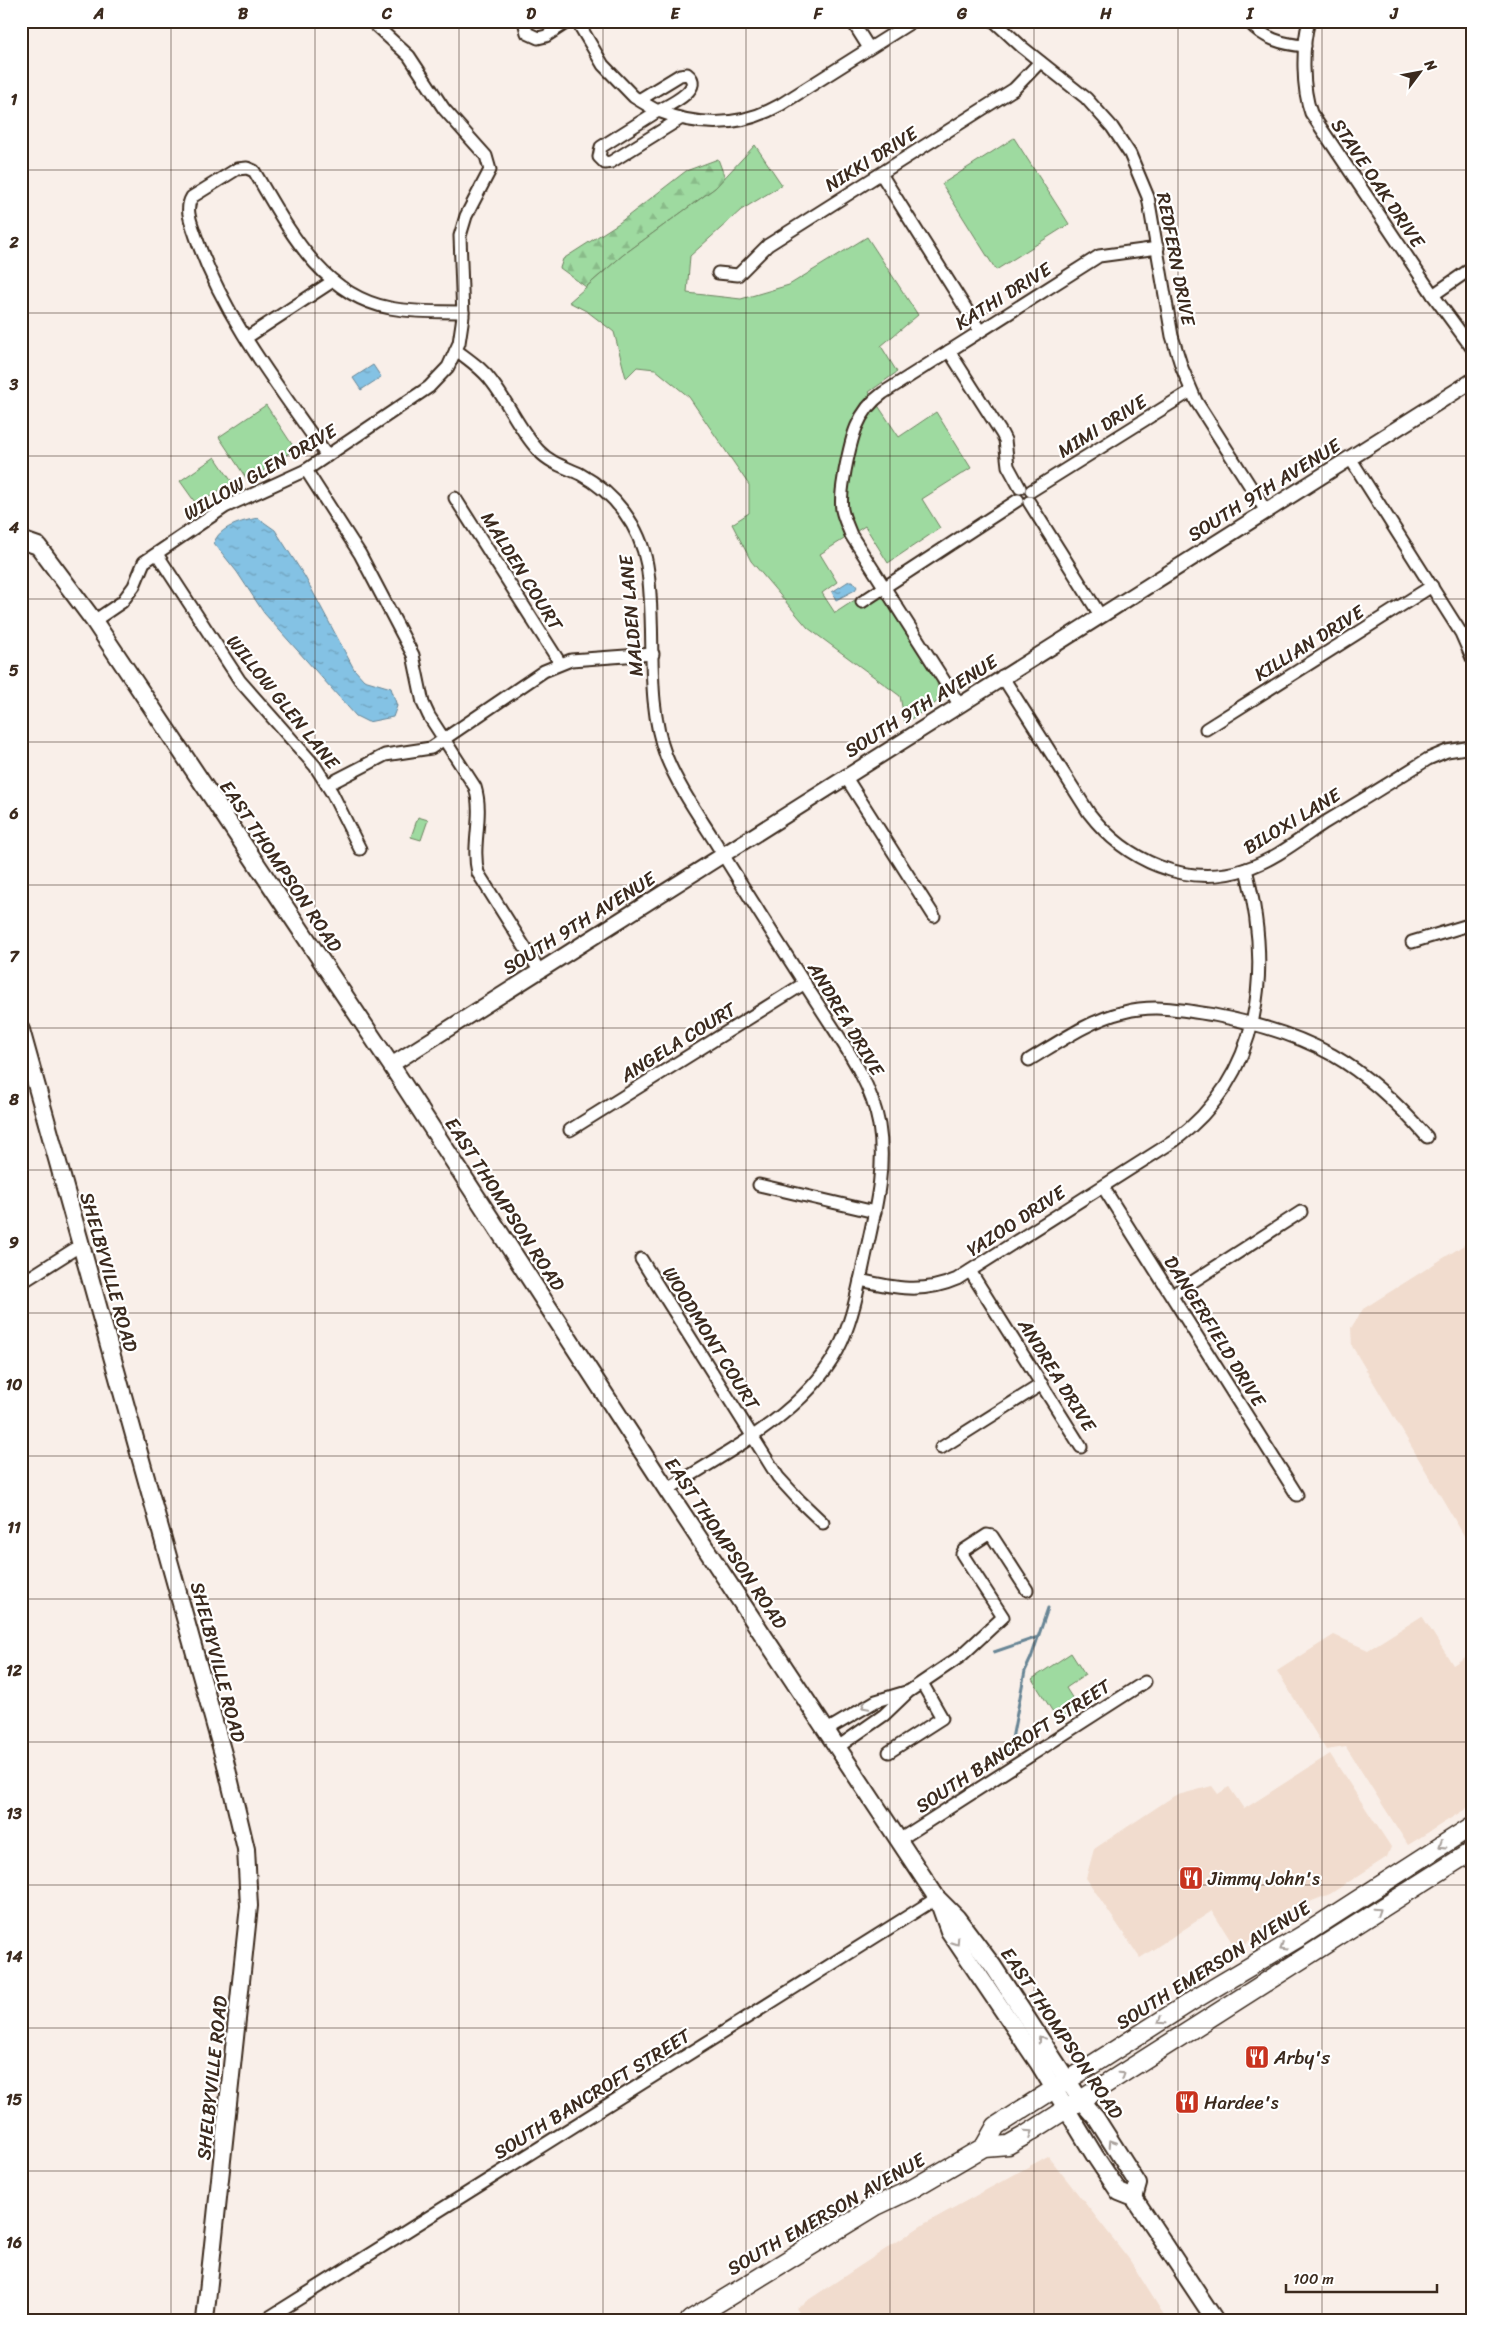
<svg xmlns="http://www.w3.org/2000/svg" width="1493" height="2341" font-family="Sriracha,sans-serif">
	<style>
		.built { fill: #f1dcce }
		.forest { fill: url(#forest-firs); stroke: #6c825f }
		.green { fill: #9edaa0; stroke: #6c825f }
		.water { fill: url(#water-ripples); stroke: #678595 }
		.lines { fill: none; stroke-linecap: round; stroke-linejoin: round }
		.stream { stroke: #678595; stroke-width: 3 }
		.minor-casing { stroke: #3b2a1e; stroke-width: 15 }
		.tertiary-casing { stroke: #3b2a1e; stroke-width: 18 }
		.secondary-casing { stroke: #3b2a1e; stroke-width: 20 }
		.primary-casing { stroke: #3b2a1e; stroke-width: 21 }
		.minor { stroke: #fff; stroke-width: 11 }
		.tertiary { stroke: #fff; stroke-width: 14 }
		.secondary { stroke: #fff; stroke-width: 16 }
		.primary { stroke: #fff; stroke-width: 18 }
		.oneway { stroke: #a79f9a }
		.grid { fill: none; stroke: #3b2a1e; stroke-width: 1; stroke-opacity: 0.55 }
		.labels { text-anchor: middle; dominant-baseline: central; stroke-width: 4.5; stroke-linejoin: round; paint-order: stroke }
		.street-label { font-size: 19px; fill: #3b2a1e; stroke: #fff }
		.poi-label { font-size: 19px; fill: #3b2a1e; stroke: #fff; text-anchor: start }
		.neatline { fill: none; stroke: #3b2a1e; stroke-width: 2 }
		.grid-label { font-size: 16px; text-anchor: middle; font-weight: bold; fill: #3b2a1e }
	</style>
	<defs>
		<pattern id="forest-firs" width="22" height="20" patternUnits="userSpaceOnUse" patternTransform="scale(1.25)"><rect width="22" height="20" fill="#9edaa0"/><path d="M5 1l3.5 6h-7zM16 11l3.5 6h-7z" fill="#89bb89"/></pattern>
		<pattern id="water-ripples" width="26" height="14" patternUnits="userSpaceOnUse" patternTransform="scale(1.25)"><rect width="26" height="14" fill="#84c2e4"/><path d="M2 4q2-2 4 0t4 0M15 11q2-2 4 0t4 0" fill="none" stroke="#6d9eb8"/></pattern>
	</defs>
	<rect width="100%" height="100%" fill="#f9efe9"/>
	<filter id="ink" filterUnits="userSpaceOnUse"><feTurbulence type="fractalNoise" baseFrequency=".02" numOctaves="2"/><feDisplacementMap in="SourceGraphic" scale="10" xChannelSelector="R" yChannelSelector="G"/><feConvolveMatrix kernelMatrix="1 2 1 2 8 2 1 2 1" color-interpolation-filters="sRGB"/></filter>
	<g filter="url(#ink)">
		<g class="built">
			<polygon points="1472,1240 1472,1549 1352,1346 1351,1328 1363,1309"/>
			<polygon points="1422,1616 1453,1665 1472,1653 1472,1805 1408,1845 1346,1747 1326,1750 1277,1671 1334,1635 1368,1650"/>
			<polygon points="1330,1754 1391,1847 1387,1857 1330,1894 1307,1903 1236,1949 1212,1911 1140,1958 1086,1878 1094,1849 1174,1796 1212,1786 1218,1794 1229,1787 1244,1809"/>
			<polygon points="1048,2156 1129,2259 1167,2320 804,2320 796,2308 924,2224"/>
		</g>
		<polygon class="forest" points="718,159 725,178 715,188 623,255 586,287 560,268 563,259 619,223 686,171"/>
		<g class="green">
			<polygon points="1014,138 1069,224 996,270 942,184"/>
			<polygon points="755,145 782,185 741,210 690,256 687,293 741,299 789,285 867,237 918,315 881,346 897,372 869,392 899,437 936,412 971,468 922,499 940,528 888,563 865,526 820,554 837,582 822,593 835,613 876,586 937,682 940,700 905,723 900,696 808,628 751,561 732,524 749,513 749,485 689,397 655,369 637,367 626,378 614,332 588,312 569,302 623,255 715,188"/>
			<polygon points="266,405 295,449 248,481 219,437"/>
			<polygon points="215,457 232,482 197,505 180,481"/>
			<polygon points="418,817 428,820 421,840 411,837"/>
			<polygon points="1071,1653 1085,1675 1066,1688 1078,1707 1058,1720 1032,1679"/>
		</g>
		<g class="water">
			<polygon points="373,365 381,377 361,390 353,378"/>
			<path d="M258 518 275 530 305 577 354 669 364 680 391 688 397 706 393 717 368 722 356 716 264 613 237 572 214 543C219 527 242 521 258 518Z"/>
			<polygon points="849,581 853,581 857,587 855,590 836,600 832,592"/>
		</g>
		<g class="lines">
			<g class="stream">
				<polyline points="994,1652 1038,1637"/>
				<polyline points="997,1762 1007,1752 1011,1744 1025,1671 1031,1658 1048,1608"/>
			</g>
			<defs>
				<g id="minor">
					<polyline points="524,21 527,33 538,38 546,36 569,21"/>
					<path d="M577 21 603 65 634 97C642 102 650 107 658 111 669 105 706 88 687 74L680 75 639 100"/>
					<polyline points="852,21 869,48"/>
					<polyline points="994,21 1022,47 1086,98 1112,127 1130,154 1148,197 1172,336 1182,368 1196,401 1266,511"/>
					<path d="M1248 21C1264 39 1282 44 1305 46"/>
					<path d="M1309 21C1302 45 1302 89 1311 113L1433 295 1472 348"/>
					<path d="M680 119 611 162 605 163 599 157 601 147 658 111C699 127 741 127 780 105L913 21"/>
					<polyline points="881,174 980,331"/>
					<polyline points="718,273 738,275 768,245 1014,89 1040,62"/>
					<polyline points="1433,295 1472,268"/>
					<polyline points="246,338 333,281"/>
					<path d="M456 350C469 360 483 369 492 382 509 404 520 431 539 451 550 463 565 467 580 474 615 493 640 526 647 565 657 626 644 699 666 756 678 786 697 813 714 840 749 897 785 953 821 1009 844 1045 871 1081 879 1125 886 1167 876 1207 867 1248 860 1279 855 1311 842 1341 812 1410 728 1451 667 1490"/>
					<polyline points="949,351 1002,434 1005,440 1008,466 1020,488"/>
					<path d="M327 456C278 386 224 318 196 237 192 224 184 210 192 197L237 169 247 168 254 171C287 226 320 295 390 308 414 313 439 311 463 312"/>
					<polyline points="1350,458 1461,633 1472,658"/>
					<path d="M306 470 360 554 413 655 423 703 429 716 475 787C484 816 471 844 478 873L539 970"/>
					<polyline points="1031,491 1191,391"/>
					<polyline points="455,498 560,663"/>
					<polyline points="1029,502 1100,615"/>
					<polyline points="157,554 240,681 315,766 332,793 360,849"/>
					<polyline points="862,602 1018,500"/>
					<polyline points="94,621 122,602 134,586 144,562 225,507 306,470 429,387 448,367 459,343 463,316 460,236 466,216 490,170 486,156 444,109 409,56 371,21"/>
					<path d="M1002 676 1089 813C1125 860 1186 889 1246 869 1274 860 1300 839 1324 823 1359 802 1393 781 1428 759L1447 751 1472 747"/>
					<path d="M959 704 851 535C848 527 844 519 842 510 840 496 843 484 845 471 851 440 856 412 883 393L1099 256 1158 248"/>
					<polyline points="1206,729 1432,586"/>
					<polyline points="845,776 934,916"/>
					<polyline points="327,785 385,755 431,748 544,671 571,660 653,654"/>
					<polyline points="1412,942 1472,924"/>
					<path d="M1029 1060C1059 1042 1090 1020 1124 1012 1154 1004 1184 1010 1214 1015 1311 1034 1362 1062 1427 1137"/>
					<polyline points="570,1130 805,983"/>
					<polyline points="759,1185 875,1212"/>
					<polyline points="1103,1187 1297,1495"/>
					<polyline points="641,1259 778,1477 800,1501 823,1523"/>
					<polyline points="970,1271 1081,1447"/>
					<path d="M860 1280C894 1288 923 1294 957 1279L1174 1141C1263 1074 1272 970 1246 869"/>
					<polyline points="21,1283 81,1245"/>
					<polyline points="1172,1295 1301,1212"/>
					<polyline points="941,1448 1042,1384"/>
					<polyline points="827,1730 876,1701 906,1692"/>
					<polyline points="838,1747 884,1715 908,1692 961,1656 1003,1617 962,1554 964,1550 987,1535 992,1536 1027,1590"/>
					<polyline points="889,1752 942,1718 922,1683"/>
					<polyline points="899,1840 1145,1682"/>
					<polyline points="265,2320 937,1898"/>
				</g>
				<polyline id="tertiary" points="391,1065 1472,381"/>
				<g id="secondary">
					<polyline points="21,540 38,546 94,621 391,1065 667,1490 937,1898 957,1918 993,1966 1081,2101 1096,2118 1138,2184 1134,2198"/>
					<polyline points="21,1030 225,1761 246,1849 249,1906 205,2320"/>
					<polyline points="939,1903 949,1931 1039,2064 1095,2156 1119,2192 1134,2198 1215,2320"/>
				</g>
				<g id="primary">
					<polyline points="984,2147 996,2126 1192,2001 1303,1935 1472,1826"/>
					<polyline points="690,2320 876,2206 912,2189 984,2147 1008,2145 1024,2136 1472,1851"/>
				</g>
			</defs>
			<use href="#minor" class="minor-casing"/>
			<use href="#tertiary" class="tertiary-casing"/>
			<use href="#secondary" class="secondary-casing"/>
			<use href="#primary" class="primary-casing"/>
			<use href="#minor" class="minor"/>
			<use href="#tertiary" class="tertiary"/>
			<use href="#secondary" class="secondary"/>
			<use href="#primary" class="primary"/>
		</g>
		<defs><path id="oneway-chevron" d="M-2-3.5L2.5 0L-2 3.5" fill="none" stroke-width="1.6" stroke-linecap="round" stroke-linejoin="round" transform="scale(1.25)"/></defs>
		<g class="oneway">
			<use href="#oneway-chevron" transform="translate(865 1706) rotate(152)"/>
			<use href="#oneway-chevron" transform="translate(1442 1845) rotate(148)"/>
			<use href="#oneway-chevron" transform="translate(1377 1911) rotate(-33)"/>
			<use href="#oneway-chevron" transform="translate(956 1942) rotate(56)"/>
			<use href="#oneway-chevron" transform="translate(1283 1947) rotate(149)"/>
			<use href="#oneway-chevron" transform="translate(1161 2021) rotate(147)"/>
			<use href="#oneway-chevron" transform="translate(1041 2039) rotate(-124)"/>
			<use href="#oneway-chevron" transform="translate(1122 2075) rotate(-33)"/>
			<use href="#oneway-chevron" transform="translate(1029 2133) rotate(-33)"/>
			<use href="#oneway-chevron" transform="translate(1112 2143) rotate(-122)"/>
		</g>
	</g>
	<path class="grid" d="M171 21V2320M315 21V2320M459 21V2320M603 21V2320M746 21V2320M890 21V2320M1034 21V2320M1178 21V2320M1322 21V2320M21 170H1472M21 313H1472M21 456H1472M21 599H1472M21 742H1472M21 885H1472M21 1028H1472M21 1170H1472M21 1313H1472M21 1456H1472M21 1599H1472M21 1742H1472M21 1885H1472M21 2028H1472M21 2171H1472"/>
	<defs>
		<symbol id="restaurant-square" viewBox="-11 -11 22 22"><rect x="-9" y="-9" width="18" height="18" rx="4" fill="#c8321e" stroke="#fff"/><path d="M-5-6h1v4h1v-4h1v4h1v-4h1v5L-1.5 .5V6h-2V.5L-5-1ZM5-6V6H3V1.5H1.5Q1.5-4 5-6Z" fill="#fff"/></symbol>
	</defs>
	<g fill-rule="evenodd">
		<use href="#restaurant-square" x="1177" y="1864" width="28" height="28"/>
		<use href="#restaurant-square" x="1243" y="2043" width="28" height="28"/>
		<use href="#restaurant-square" x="1173" y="2088" width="28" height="28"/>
	</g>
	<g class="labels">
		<g class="street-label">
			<text transform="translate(871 159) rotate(-32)">NIKKI DRIVE</text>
			<text transform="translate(1378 183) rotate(56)">STAVE OAK DRIVE</text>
			<text transform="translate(1176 259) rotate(79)">REDFERN DRIVE</text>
			<text transform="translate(1003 296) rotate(-32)">KATHI DRIVE</text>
			<text transform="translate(1102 426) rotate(-32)">MIMI DRIVE</text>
			<text transform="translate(260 472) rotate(-30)">WILLOW GLEN DRIVE</text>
			<text transform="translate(1264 490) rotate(-32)">SOUTH 9TH AVENUE</text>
			<text transform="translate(522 571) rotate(58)">MALDEN COURT</text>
			<text transform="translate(631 616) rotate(-95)">MALDEN LANE</text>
			<text transform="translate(1309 643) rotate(-32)">KILLIAN DRIVE</text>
			<text transform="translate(283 702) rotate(51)">WILLOW GLEN LANE</text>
			<text transform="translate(921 706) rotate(-32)">SOUTH 9TH AVENUE</text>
			<text transform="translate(1292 821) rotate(-31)">BILOXI LANE</text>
			<text transform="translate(281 866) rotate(56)">EAST THOMPSON ROAD</text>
			<text transform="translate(579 923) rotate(-32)">SOUTH 9TH AVENUE</text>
			<text transform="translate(846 1019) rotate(59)">ANDREA DRIVE</text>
			<text transform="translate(678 1042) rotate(-32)">ANGELA COURT</text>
			<text transform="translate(505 1204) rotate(57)">EAST THOMPSON ROAD</text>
			<text transform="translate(1016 1221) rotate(-33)">YAZOO DRIVE</text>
			<text transform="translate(109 1272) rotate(74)">SHELBYVILLE ROAD</text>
			<text transform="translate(1215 1331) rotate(58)">DANGERFIELD DRIVE</text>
			<text transform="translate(711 1338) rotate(58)">WOODMONT COURT</text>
			<text transform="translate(1057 1375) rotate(58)">ANDREA DRIVE</text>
			<text transform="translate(726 1543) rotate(56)">EAST THOMPSON ROAD</text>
			<text transform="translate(218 1662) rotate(75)">SHELBYVILLE ROAD</text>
			<text transform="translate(1013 1746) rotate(-33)">SOUTH BANCROFT STREET</text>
			<text transform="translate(1213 1965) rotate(-32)">SOUTH EMERSON AVENUE</text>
			<text transform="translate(1062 2033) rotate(56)">EAST THOMPSON ROAD</text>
			<text transform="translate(212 2078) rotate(-84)">SHELBYVILLE ROAD</text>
			<text transform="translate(592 2094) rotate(-32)">SOUTH BANCROFT STREET</text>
			<text transform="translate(826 2214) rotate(-30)">SOUTH EMERSON AVENUE</text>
		</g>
		<g class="poi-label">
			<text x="1208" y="1878">Jimmy John's</text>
			<text x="1274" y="2057">Arby's</text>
			<text x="1204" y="2102">Hardee's</text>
		</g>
	</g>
	<rect width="1493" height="2341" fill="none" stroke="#fff" stroke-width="55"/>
	<g transform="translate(1420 72) rotate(58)" stroke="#ffffff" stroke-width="4" paint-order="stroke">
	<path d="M0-4L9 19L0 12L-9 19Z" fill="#3b2a1e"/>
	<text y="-8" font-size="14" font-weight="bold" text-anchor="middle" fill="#3b2a1e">N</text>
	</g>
	<path d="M1286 2284v8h151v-8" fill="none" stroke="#3b2a1e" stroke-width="2.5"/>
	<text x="1293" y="2284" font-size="15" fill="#3b2a1e" stroke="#ffffff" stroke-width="4" paint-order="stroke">100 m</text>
	<rect x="28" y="28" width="1438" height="2286" class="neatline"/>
	<g class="grid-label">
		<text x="99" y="19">A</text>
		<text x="243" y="19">B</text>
		<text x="387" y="19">C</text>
		<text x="531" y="19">D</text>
		<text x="675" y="19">E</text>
		<text x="818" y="19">F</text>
		<text x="962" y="19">G</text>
		<text x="1106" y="19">H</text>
		<text x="1250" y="19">I</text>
		<text x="1394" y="19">J</text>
		<text x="14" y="105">1</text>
		<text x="14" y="248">2</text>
		<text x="14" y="390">3</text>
		<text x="14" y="533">4</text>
		<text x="14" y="676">5</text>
		<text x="14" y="819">6</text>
		<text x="14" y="962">7</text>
		<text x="14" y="1105">8</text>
		<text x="14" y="1248">9</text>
		<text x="14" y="1390">10</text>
		<text x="14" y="1533">11</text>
		<text x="14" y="1676">12</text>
		<text x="14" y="1819">13</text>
		<text x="14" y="1962">14</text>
		<text x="14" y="2105">15</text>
		<text x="14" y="2248">16</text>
	</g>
</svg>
